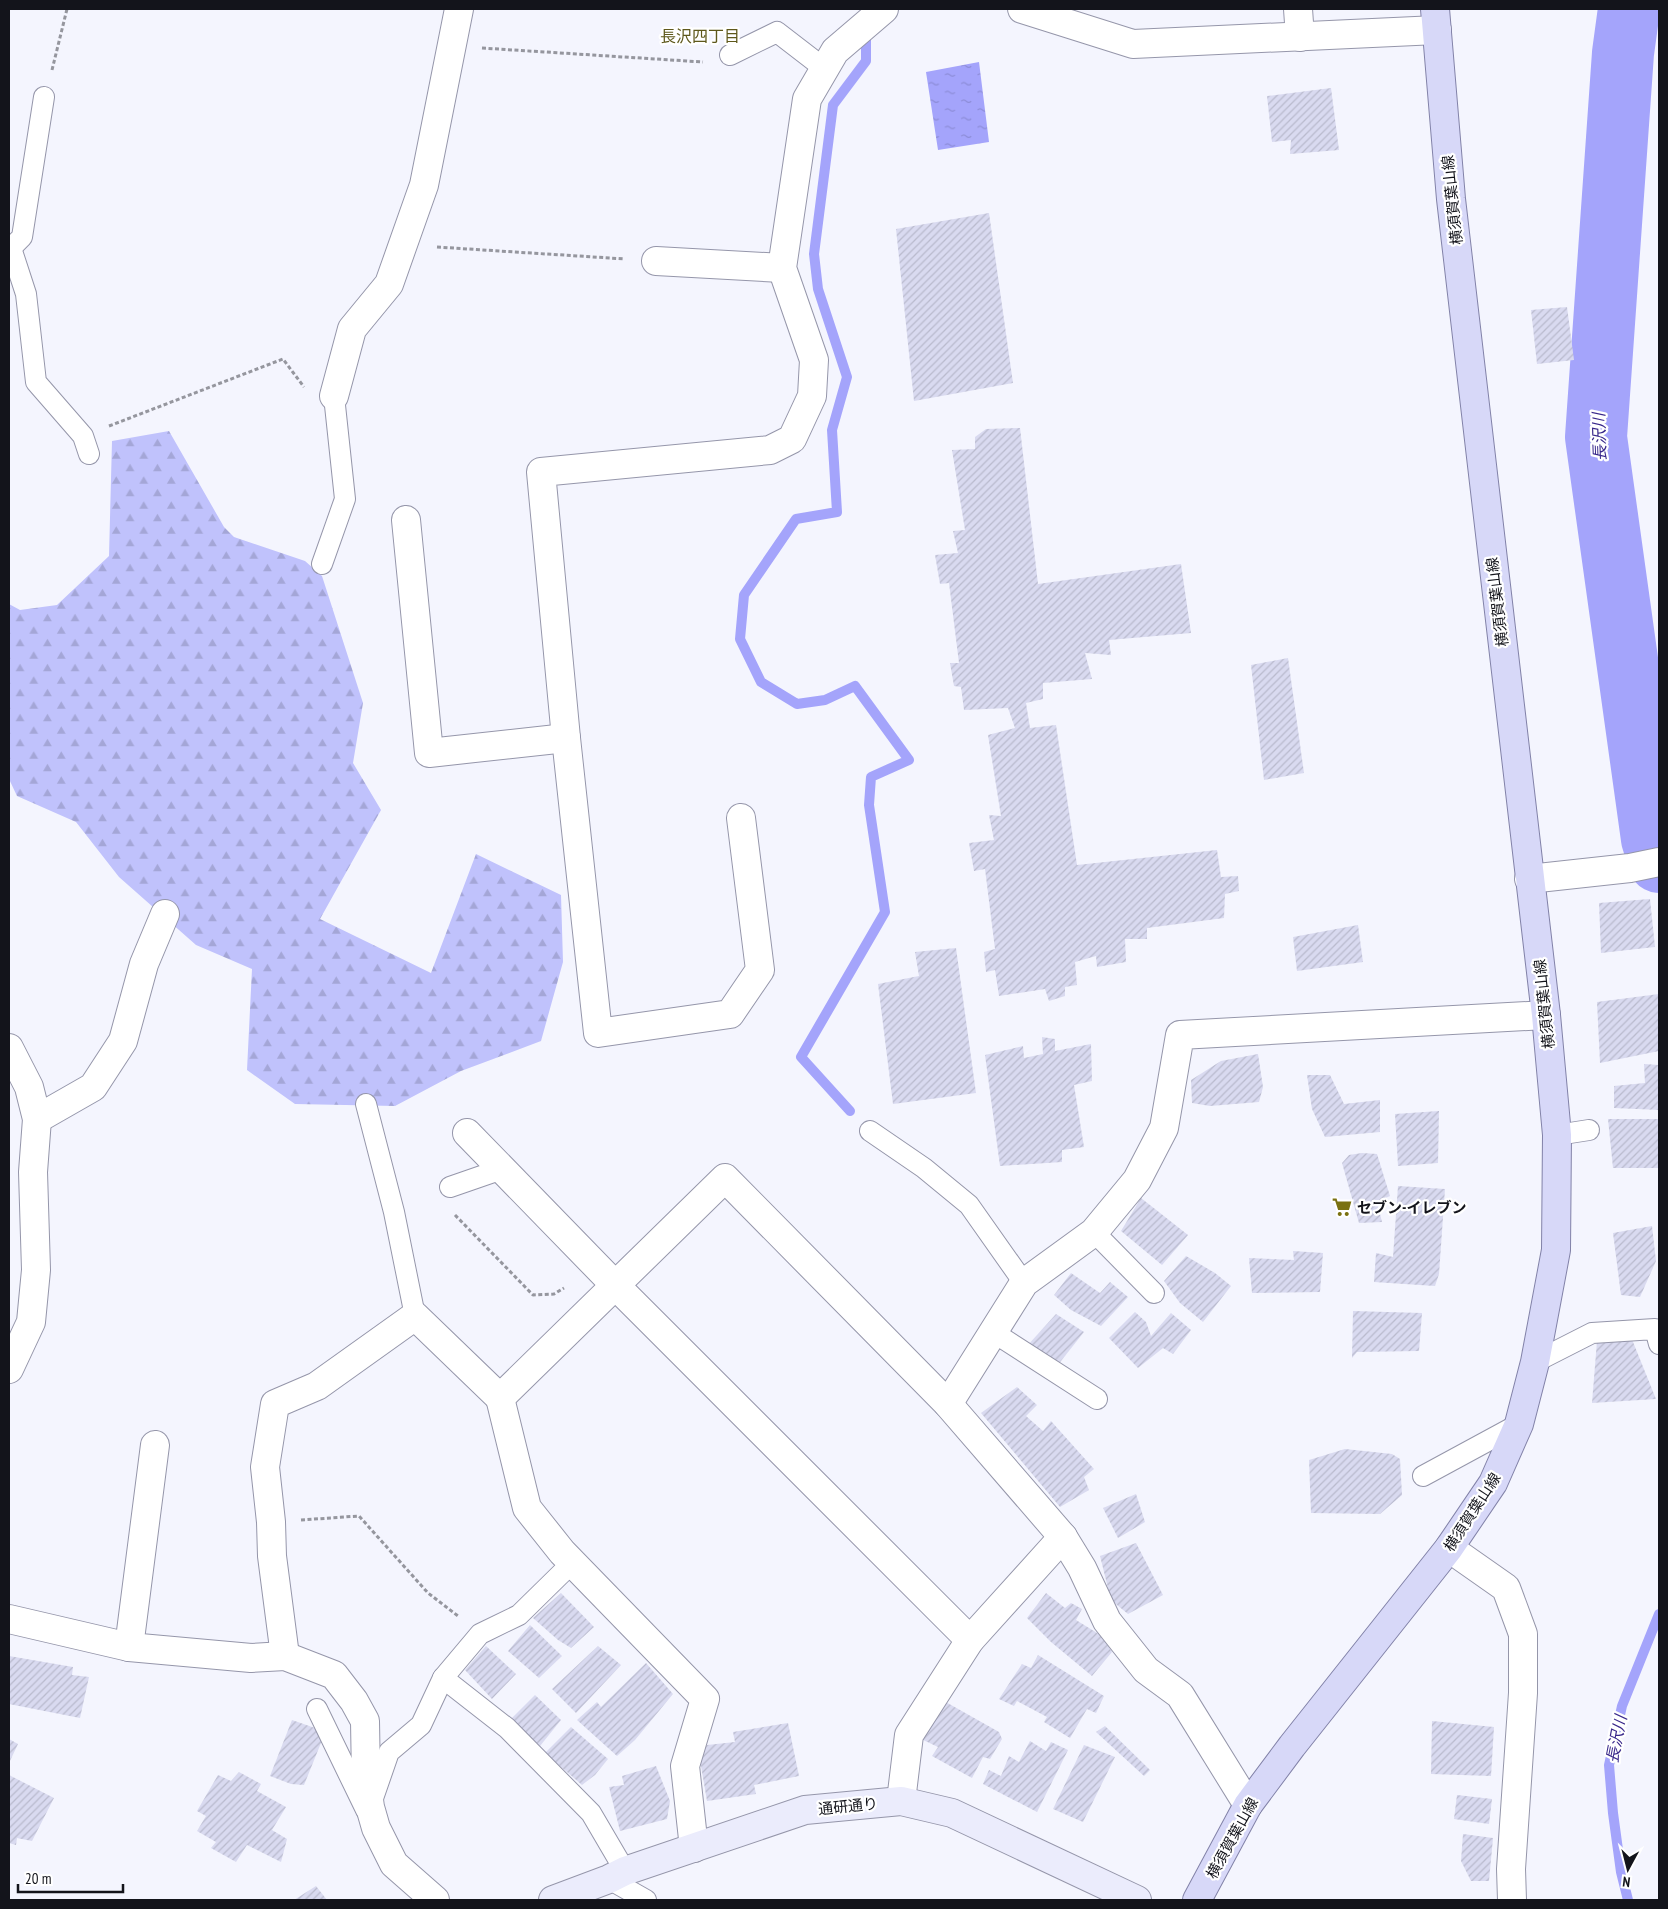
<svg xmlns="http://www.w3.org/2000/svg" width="1668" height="1909" font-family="'PT Sans Narrow','Noto Sans JP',sans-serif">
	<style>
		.forest { fill: url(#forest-firs) }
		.water { fill: url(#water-ripples) }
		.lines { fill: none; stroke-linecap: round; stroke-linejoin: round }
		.stream { stroke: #a4a4fb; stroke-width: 10 }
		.river { stroke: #a4a4fb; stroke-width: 62 }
		.building { fill: url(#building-hatch) }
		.lane-casing { stroke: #9596aa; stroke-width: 22 }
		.street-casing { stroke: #9596aa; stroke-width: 30 }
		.secondary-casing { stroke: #9596aa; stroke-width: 30 }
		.primary-casing { stroke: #8282a8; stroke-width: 30 }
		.path { stroke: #95969e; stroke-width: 3; stroke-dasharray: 4 2.5; stroke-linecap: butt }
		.lane { stroke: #fff; stroke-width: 20 }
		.street { stroke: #fff; stroke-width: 28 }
		.secondary { stroke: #ebecfc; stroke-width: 28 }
		.primary { stroke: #d7d8f8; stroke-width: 28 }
		.labels { text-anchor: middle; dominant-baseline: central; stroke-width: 4.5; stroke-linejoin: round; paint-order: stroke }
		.street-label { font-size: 15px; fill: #13141b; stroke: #fff }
		.poi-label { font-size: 15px; font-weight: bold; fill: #13141b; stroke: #fff; text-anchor: start }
		.neighbourhood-label { font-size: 16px; fill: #5e581b; stroke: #fff }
		.water-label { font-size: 16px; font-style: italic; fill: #39288b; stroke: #fff }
	</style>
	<defs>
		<pattern id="forest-firs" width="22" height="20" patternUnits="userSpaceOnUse" patternTransform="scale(1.25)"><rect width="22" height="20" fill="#c0c2fc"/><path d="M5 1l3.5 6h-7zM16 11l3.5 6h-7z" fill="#a4a6d7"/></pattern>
		<pattern id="water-ripples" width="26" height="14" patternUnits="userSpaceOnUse" patternTransform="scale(1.25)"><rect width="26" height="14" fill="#a4a4fb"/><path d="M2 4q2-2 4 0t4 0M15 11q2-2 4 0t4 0" fill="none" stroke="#8c8cd7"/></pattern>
		<pattern id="building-hatch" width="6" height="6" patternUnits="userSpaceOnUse" patternTransform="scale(1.25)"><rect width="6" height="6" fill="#d9daf0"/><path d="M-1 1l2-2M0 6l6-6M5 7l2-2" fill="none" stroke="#b9bacd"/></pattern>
	</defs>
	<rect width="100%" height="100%" fill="#f4f5fe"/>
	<polygon class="forest" points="169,431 224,527 234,537 305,561 322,576 363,703 353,763 381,810 320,919 431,973 476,854 561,895 563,962 541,1041 461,1071 395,1106 295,1104 247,1070 252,969 196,945 119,877 76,822 17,796 9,779 9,604 20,610 57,605 109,556 112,441"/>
	<polygon class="water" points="979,62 989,142 938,150 926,72"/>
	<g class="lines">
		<g class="stream">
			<polyline points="850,1111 801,1057 885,912 869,805 871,777 909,760 855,686 825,700 797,704 761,682 740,639 744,595 796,519 837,512 832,430 847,377 818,289 814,254 833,105 866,61 866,30"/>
			<polyline points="1628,1900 1621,1872 1613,1813 1609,1765 1622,1706 1659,1614"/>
		</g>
		<polyline class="river" points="1629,9 1623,53 1596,437 1652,839 1659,862"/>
	</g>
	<g class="building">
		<polygon points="1331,88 1339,150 1290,154 1291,140 1272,142 1267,96"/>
		<polygon points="989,213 1013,383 914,401 896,229"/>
		<polygon points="1567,307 1574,360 1537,364 1531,310"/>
		<polygon points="1020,428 1038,584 1181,564 1191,633 1109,640 1111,655 1085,653 1092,679 1043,683 1043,699 1026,703 1030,728 1056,725 1077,865 1217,850 1221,877 1238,876 1239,891 1225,894 1224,918 1147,928 1147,939 1125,939 1126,962 1097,967 1096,956 1075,962 1077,985 1065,987 1065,996 1049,1001 1045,989 999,996 995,970 986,972 984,952 995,949 985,869 974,871 969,843 994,840 989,815 1001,816 988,735 1015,728 1008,708 964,710 961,687 954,686 950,663 959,663 949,583 940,584 935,555 958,553 953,531 965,530 952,450 975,449 975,437 986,429"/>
		<polygon points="1288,658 1304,773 1264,780 1251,665"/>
		<polygon points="1650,899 1655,947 1601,953 1599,903"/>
		<polygon points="1358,925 1363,962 1297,971 1293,937"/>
		<polygon points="956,948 976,1093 893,1104 878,984 919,976 915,952"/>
		<polygon points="1659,994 1659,1051 1600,1063 1597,1002"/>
		<polygon points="1042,1037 1055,1039 1055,1051 1091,1044 1092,1081 1074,1085 1084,1147 1062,1150 1062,1162 1000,1166 985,1055 1023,1046 1024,1058 1043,1054"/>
		<polygon points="1258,1054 1263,1087 1259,1102 1210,1106 1192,1103 1191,1080 1221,1061"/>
		<polygon points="1644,1064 1659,1065 1659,1110 1614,1108 1614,1086 1645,1083"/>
		<polygon points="1307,1075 1330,1075 1344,1104 1380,1100 1380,1132 1325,1137 1312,1109"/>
		<polygon points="1439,1111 1438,1163 1398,1166 1395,1114"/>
		<polygon points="1608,1119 1659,1119 1659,1168 1613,1168"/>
		<polygon points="1362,1153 1377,1154 1390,1196 1377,1202 1382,1222 1359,1223 1342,1163 1349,1155"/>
		<polygon points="1398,1186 1445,1189 1439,1274 1435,1286 1374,1282 1376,1253 1393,1257"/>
		<polygon points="1141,1198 1188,1235 1162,1265 1121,1231"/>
		<polygon points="1652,1226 1656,1261 1640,1297 1621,1295 1613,1233"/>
		<polygon points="1293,1251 1323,1253 1320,1292 1252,1293 1249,1258 1294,1260"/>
		<polygon points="1186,1256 1215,1273 1231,1286 1203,1322 1180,1303 1164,1281"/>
		<polygon points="1071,1273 1100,1293 1110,1282 1128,1297 1101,1326 1071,1310 1054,1295"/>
		<polygon points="1353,1311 1422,1313 1419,1351 1357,1352 1352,1358"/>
		<polygon points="1135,1312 1146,1322 1151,1336 1171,1313 1191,1330 1173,1354 1163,1348 1138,1368 1109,1338"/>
		<polygon points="1056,1314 1084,1332 1057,1366 1027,1346"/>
		<polygon points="1631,1337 1656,1399 1592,1403 1597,1341"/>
		<polygon points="1017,1387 1037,1405 1026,1416 1043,1431 1051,1421 1094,1469 1084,1477 1089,1490 1060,1507 981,1413"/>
		<polygon points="1345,1449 1392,1454 1400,1459 1402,1495 1380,1514 1311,1513 1309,1460"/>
		<polygon points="1136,1494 1145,1522 1118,1538 1103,1508"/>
		<polygon points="1136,1543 1163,1595 1128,1614 1111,1600 1100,1556"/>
		<polygon points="561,1593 594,1627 571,1648 558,1640 533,1618"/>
		<polygon points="1046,1593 1065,1608 1071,1603 1082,1609 1076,1620 1102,1636 1112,1652 1092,1676 1051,1642 1027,1618"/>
		<polygon points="530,1625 562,1656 539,1678 508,1651"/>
		<polygon points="486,1646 516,1674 492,1699 465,1670"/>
		<polygon points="598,1646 621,1665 576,1713 552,1689"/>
		<polygon points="1038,1655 1104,1696 1096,1713 1087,1709 1070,1738 1044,1722 1047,1717 1017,1701 1014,1706 999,1699 1022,1664 1031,1668"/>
		<polygon points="9,1656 73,1667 72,1675 89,1677 80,1718 9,1704"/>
		<polygon points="646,1663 673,1694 635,1740 617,1756 577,1720 597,1702 601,1707"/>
		<polygon points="535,1695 561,1720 540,1746 511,1719"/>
		<polygon points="944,1701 999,1732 1002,1739 990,1759 983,1757 972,1778 932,1756 938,1747 919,1738"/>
		<polygon points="292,1720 315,1728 323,1738 304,1785 291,1784 270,1776"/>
		<polygon points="1432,1721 1494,1727 1491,1776 1431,1774"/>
		<polygon points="788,1723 799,1776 754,1785 756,1794 707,1801 699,1754 707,1745 735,1742 733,1732"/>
		<polygon points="1105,1726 1150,1770 1144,1776 1096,1732"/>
		<polygon points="571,1727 608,1759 595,1775 582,1785 545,1753"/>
		<polygon points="9,1739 18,1744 9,1763"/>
		<polygon points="1030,1741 1046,1751 1051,1742 1068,1750 1037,1812 983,1784 989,1770 1001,1776 1009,1756 1019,1762"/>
		<polygon points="1084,1745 1115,1757 1083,1822 1053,1809"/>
		<polygon points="656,1766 670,1801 667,1819 620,1831 609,1787 624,1785 622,1776"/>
		<polygon points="239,1772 261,1784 257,1791 286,1807 272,1830 287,1839 281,1862 247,1845 236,1862 211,1848 216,1842 197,1831 206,1816 197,1811 218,1775 231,1781"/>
		<polygon points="9,1775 54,1798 32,1841 17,1838 16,1845 9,1843"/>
		<polygon points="1457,1795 1492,1799 1489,1824 1454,1819"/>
		<polygon points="1463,1834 1493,1838 1489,1881 1471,1881 1461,1861"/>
		<polygon points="316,1886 327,1900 294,1900"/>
	</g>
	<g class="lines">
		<defs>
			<g id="lane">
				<polyline points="730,55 777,32 825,69"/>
				<polyline points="11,248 26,294 36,382 83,436 89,454"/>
				<polyline points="9,250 22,237 44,97"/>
				<polyline points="322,564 345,499 334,396"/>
				<polyline points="366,1104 394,1212 415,1316"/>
				<polyline points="870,1131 924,1168 969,1205 1024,1283"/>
				<polyline points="1557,1135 1589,1130"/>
				<polyline points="450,1187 502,1169"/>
				<polyline points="1094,1232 1154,1293"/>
				<polyline points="993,1332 1097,1399"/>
				<polyline points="1535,1362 1592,1333 1655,1329 1659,1344"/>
				<polyline points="1423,1476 1519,1424"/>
				<polyline points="443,1678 507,1728 591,1813 625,1871"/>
				<polyline points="317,1709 366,1810"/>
				<polyline points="371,1804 389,1752 421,1725 443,1678 480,1634 519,1615 573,1562"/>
				<polyline points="609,1879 646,1900"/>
			</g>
			<g id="street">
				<polyline points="1022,9 1133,44 1437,30"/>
				<polyline points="1298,9 1300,37"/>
				<polyline points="656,261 782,268"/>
				<polyline points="334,396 352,329 389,284 424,185 459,9"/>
				<polyline points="406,520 429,753 566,738"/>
				<polyline points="741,818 760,970 730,1014 598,1033 566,738 541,472 770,450 792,439 812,396 814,360 782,268 807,99 835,51 884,9"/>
				<polyline points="1529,879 1630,868 1659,862"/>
				<polyline points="9,1048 29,1087 37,1119 33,1172 36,1270 31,1322 9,1369"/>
				<polyline points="37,1119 93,1087 123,1041 144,964 165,914"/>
				<polyline points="467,1133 614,1284 970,1640"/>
				<polyline points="500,1398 527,1508 562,1552 705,1699 685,1766 694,1848"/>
				<polyline points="948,1404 1024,1283 1094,1232 1137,1180 1164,1128 1180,1035 1546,1015"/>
				<polyline points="1449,1548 1506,1588 1523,1634 1523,1693 1511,1869 1512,1900"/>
				<polyline points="9,1619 129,1647 251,1658 285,1656 334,1675 354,1701 365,1721 366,1779 370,1807 376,1828 394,1864 435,1900"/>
				<polyline points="129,1647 155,1445"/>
				<polyline points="285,1656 272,1556 271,1522 265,1467 275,1404 317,1386 415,1316 500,1398 725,1178 948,1404 1063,1537 1082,1568 1107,1621 1146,1670 1180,1695 1248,1805"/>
				<polyline points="901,1801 909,1735 970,1640 1063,1537"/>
			</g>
			<polyline id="secondary" points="553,1900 609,1879 625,1871 805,1810 901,1801 952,1813 1137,1900"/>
			<polyline id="primary" points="1197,1900 1248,1805 1292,1746 1449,1548 1493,1483 1519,1424 1535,1362 1556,1250 1557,1135 1546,1015 1451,199 1435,9"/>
		</defs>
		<use href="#lane" class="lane-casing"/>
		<use href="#street" class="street-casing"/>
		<use href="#secondary" class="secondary-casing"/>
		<use href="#primary" class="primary-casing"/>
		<g class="path">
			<polyline points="482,48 703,62"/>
			<polyline points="52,70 67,9"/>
			<polyline points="437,247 625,259"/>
			<polyline points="109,426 283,359 304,387"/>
			<polyline points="455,1215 533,1295 554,1294 564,1288"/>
			<polyline points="301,1520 359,1516 428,1593 458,1616"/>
		</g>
		<use href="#lane" class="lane"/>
		<use href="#street" class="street"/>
		<use href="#secondary" class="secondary"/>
		<use href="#primary" class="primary"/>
	</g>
	<defs>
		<symbol id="supermarket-bare" viewBox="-9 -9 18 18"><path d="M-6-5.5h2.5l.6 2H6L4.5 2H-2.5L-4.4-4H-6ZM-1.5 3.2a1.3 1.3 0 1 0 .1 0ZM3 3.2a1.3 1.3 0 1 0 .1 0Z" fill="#7a7111" stroke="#fff" stroke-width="2.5" paint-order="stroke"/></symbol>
	</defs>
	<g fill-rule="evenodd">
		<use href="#supermarket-bare" x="1328" y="1193" width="28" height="28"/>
	</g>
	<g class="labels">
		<g class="street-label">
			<text transform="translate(1452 200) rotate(-96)">横須賀葉山線</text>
			<text transform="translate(1497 602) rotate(-97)">横須賀葉山線</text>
			<text transform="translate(1544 1004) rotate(-96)">横須賀葉山線</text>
			<text transform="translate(1472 1512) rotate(-57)">横須賀葉山線</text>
			<text transform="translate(848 1806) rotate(-6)">通研通り</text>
			<text transform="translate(1232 1838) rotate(-61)">横須賀葉山線</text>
		</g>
		<g class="poi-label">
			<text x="1357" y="1207">セブン-イレブン</text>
		</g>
		<g class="neighbourhood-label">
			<text x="700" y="36">長沢四丁目</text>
		</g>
		<g class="water-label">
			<text transform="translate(1599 437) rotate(-92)">長沢川</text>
			<text transform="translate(1616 1739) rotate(-79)">長沢川</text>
		</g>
	</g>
	<rect width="1668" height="1909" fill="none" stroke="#13141b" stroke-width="20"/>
	<g transform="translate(1628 1869) rotate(187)" stroke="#ffffff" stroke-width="4" paint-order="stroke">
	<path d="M0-4L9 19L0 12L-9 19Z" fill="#13141b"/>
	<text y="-8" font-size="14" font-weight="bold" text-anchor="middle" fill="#13141b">N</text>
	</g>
	<path d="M18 1884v8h105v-8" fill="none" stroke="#13141b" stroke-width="2.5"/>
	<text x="25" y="1884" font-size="15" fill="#13141b" stroke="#ffffff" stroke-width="4" paint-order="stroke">20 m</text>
</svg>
